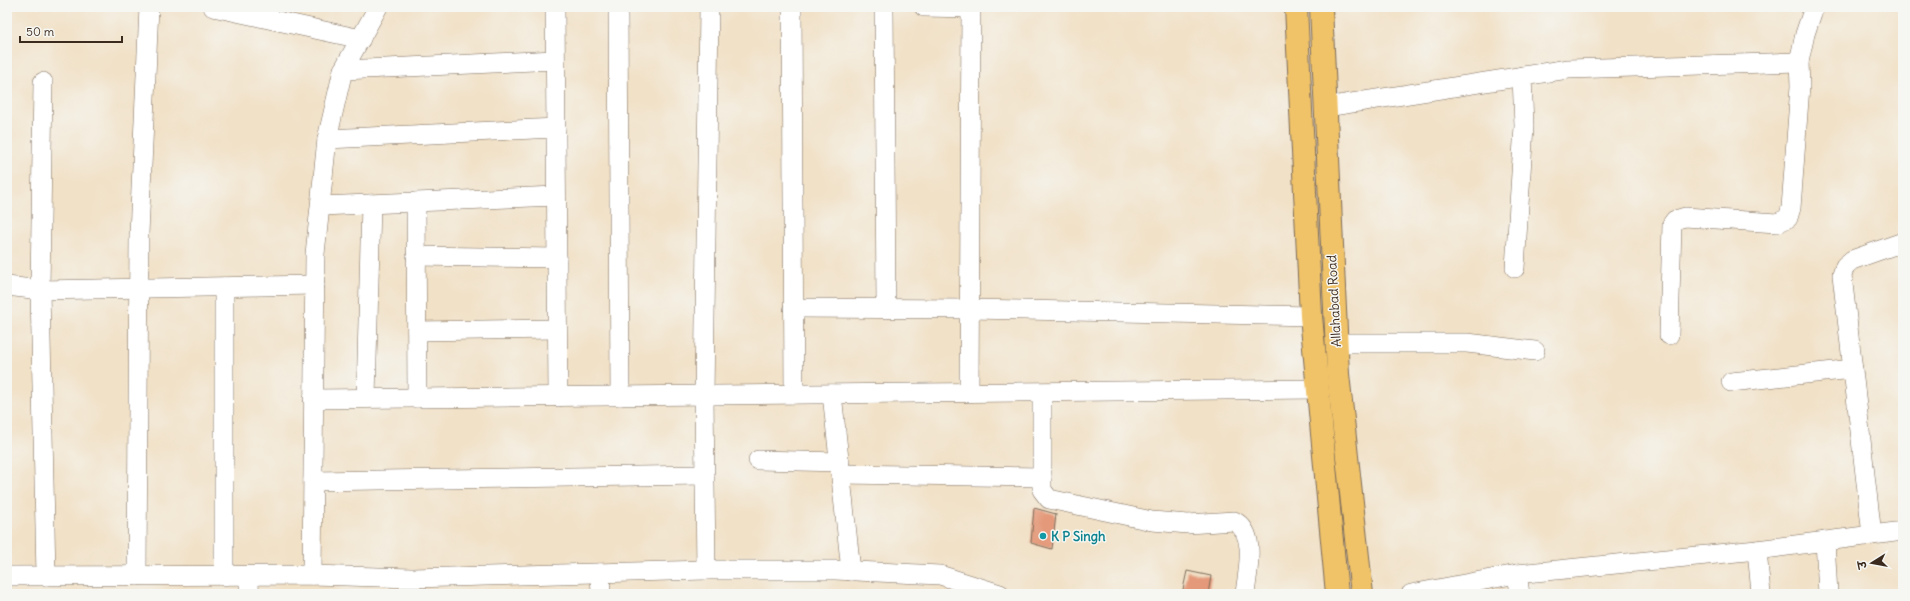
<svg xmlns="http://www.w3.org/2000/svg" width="1910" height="601" font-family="Delius,'Playpen Sans Deva',sans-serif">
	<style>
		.building { fill: #e49a7a }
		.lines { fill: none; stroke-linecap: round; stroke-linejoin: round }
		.minor-casing { stroke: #7b6a59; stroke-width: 20 }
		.major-casing { stroke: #7b6a59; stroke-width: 24 }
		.minor { stroke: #fff; stroke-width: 19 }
		.major { stroke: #f0c369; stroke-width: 22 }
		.culture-dot { fill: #0f9aa8; stroke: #f6f6f2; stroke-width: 1.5 }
		.labels { text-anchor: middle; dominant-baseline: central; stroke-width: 3; stroke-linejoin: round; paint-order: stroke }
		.street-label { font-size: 13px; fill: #3b2a1e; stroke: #f6f6f2 }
		.culture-label { font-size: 13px; font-weight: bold; fill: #0d838f; stroke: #f6f6f2; text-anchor: start }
	</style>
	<rect width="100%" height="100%" fill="#f6f6f2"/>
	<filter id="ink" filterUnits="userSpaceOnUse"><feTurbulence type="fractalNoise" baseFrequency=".025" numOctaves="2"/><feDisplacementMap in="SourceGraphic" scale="8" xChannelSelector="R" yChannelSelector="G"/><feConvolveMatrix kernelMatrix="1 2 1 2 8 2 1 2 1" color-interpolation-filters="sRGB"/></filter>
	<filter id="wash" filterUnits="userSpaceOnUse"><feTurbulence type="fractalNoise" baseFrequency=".012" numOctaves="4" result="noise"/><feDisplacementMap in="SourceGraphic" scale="16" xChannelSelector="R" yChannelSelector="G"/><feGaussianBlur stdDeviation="0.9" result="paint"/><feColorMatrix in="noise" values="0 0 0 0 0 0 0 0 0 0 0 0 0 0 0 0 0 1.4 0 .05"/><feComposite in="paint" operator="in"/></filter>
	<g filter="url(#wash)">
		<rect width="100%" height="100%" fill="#f1e1c7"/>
		<g id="blocks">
			<g class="building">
				<polygon points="1034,508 1056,514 1052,549 1031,543"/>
				<polygon points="1187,571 1211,576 1208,594 1182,594"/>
			</g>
		</g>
	</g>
	<g filter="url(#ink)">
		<use href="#blocks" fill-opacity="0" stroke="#7b6a59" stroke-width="1"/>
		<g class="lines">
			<defs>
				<g id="minor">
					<polyline points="213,7 361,39"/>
					<polyline points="555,7 558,397"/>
					<polyline points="618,7 620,396"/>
					<polyline points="792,7 794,394"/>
					<polyline points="884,7 886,309"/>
					<polyline points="924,7 971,8"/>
					<polyline points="343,70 555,60"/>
					<polyline points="43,82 40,290 46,576"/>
					<polyline points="1326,107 1568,69 1799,62 1805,34 1814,7"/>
					<polyline points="327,139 556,128"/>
					<polyline points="416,202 417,398"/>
					<polyline points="321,206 556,196"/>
					<polyline points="416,256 557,258"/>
					<polyline points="1515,268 1524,126 1522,76"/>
					<polyline points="7,286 40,290 315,285"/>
					<polyline points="224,287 224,576"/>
					<polyline points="793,308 970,309 1311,316"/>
					<polyline points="417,331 557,329"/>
					<polyline points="1669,335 1672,224 1675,220 1685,217 1777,223 1788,218 1791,208 1800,86 1799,62"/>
					<polyline points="1336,343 1467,343 1535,351"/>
					<polyline points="1731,382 1853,369"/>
					<polyline points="969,393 971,7"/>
					<path d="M1042 393V490L1049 499 1152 521 1188 524 1234 521C1258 533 1247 573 1245 594"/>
					<polyline points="832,394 851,571"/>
					<polyline points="366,398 371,204"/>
					<polyline points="313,399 1318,389"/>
					<polyline points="758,460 840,462"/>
					<polyline points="841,474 1042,477"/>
					<polyline points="313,481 705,475"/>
					<polyline points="1872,535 1842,275 1845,266 1852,260 1903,242"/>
					<polyline points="1825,541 1828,594"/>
					<polyline points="1757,550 1761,594"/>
					<polyline points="706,570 704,396 709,7"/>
					<polyline points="600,573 601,594"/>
					<polyline points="1517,574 1520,594"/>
					<polyline points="312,575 315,254 327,139 343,70 378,7"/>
					<polyline points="8,576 312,575 412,578 706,570 835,570 940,575 1000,594"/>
					<polyline points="137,576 139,234 149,7"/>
					<polyline points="248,576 250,594"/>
					<polyline points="1411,594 1517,574 1757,550 1903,531"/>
				</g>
				<g id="major">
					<polyline points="1296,7 1311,316 1337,594"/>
					<polyline points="1321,7 1338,374 1362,594"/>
				</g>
			</defs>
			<use href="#minor" class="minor-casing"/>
			<use href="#major" class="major-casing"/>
			<use href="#minor" class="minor"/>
			<use href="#major" class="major"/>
		</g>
	</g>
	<circle class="culture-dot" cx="1043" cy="536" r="4"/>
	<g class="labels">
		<g class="street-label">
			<text transform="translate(1334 301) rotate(-93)">Allahabad Road</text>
		</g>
		<g class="culture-label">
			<text x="1051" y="536">K P Singh</text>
		</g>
	</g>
	<rect width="1910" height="601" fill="none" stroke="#f6f6f2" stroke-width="24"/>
	<g transform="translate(1872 563) rotate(259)" stroke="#f6f6f2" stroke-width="3" paint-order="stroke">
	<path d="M0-3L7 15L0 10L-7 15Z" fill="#3b2a1e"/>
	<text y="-6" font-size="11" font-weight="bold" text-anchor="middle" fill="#3b2a1e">उ</text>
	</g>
	<path d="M20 36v6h102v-6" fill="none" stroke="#3b2a1e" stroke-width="2"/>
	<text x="26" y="36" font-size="12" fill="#3b2a1e" stroke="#f6f6f2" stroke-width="3" paint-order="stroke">50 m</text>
</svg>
